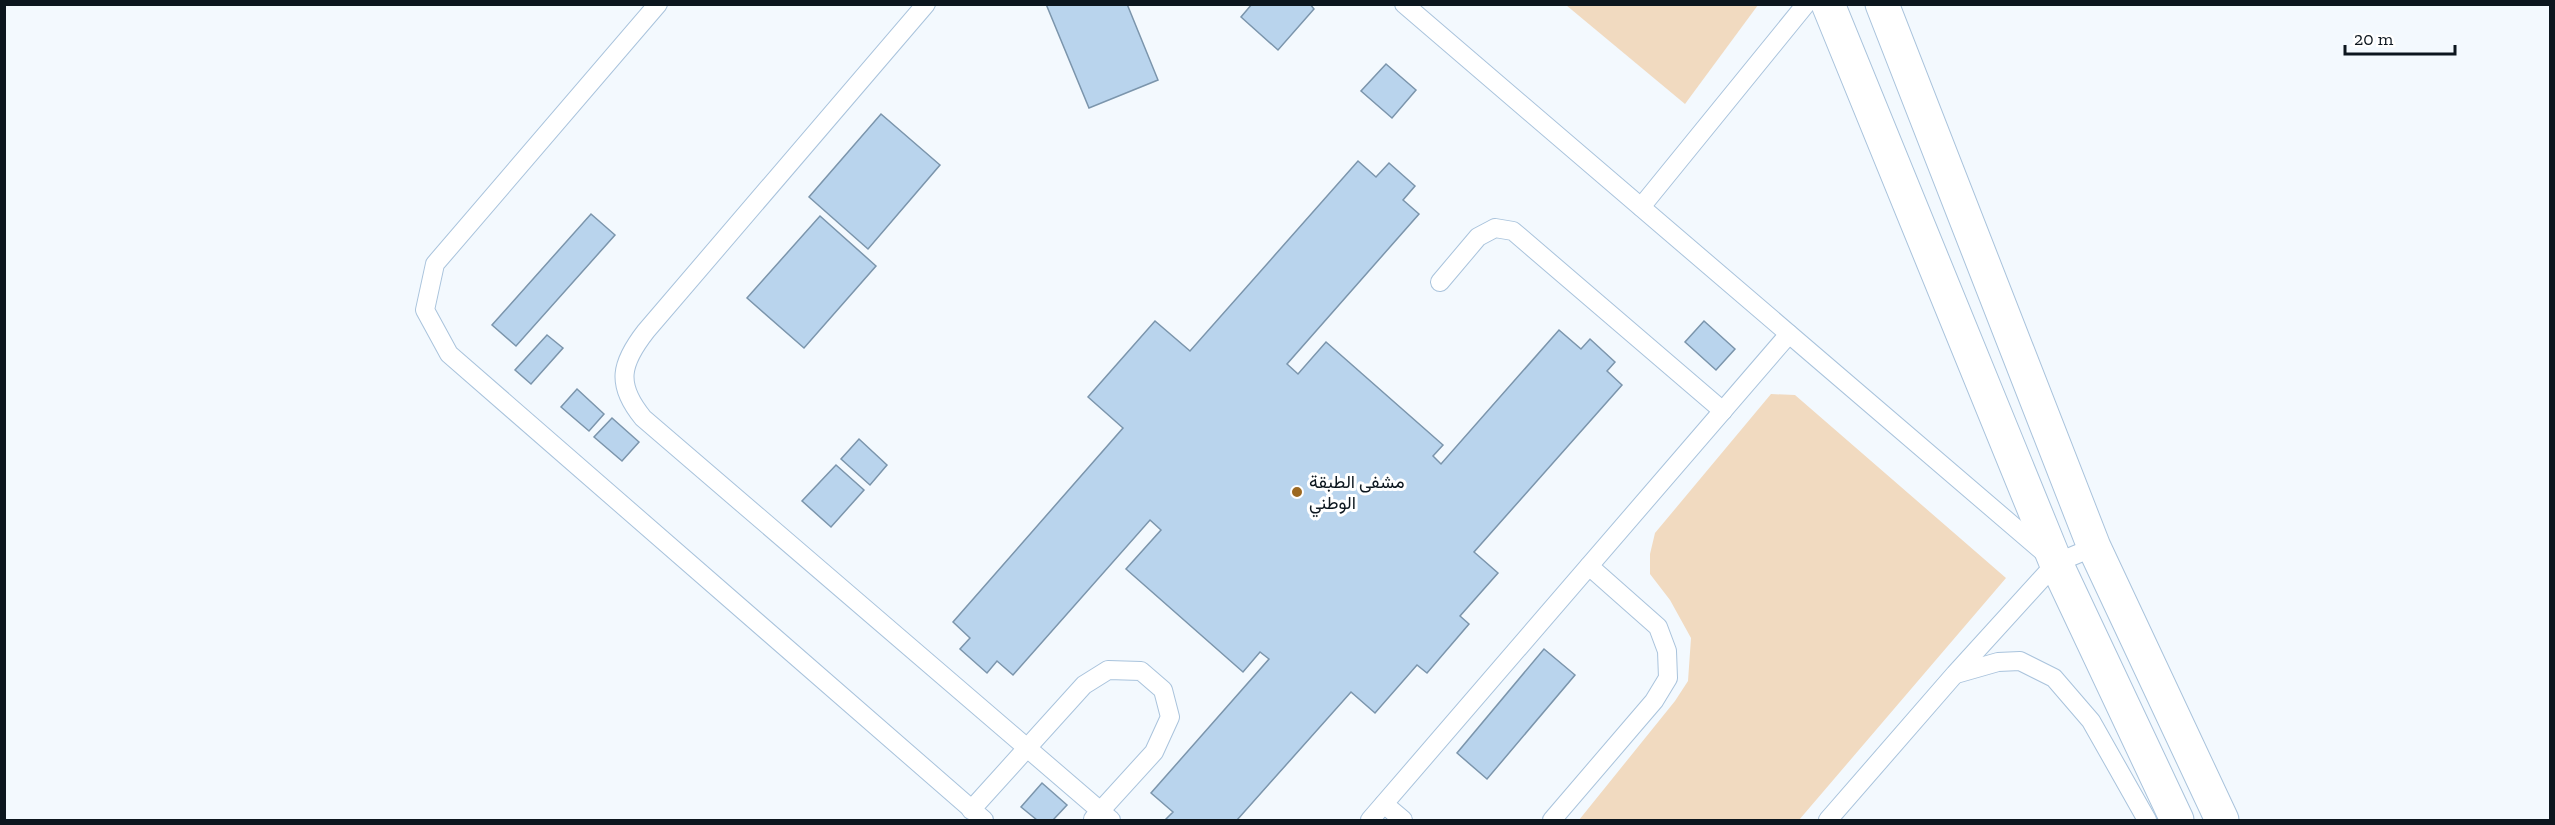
<svg xmlns="http://www.w3.org/2000/svg" width="2555" height="825" font-family="'Zilla Slab',Vazirmatn,serif">
	<style>
		.green { fill: #f1dac0 }
		.building { fill: #b9d4ed; stroke: #7b95ac; stroke-width: 1.5 }
		.lines { fill: none; stroke-linecap: round; stroke-linejoin: round }
		.service-casing { stroke: #a9c3dc; stroke-width: 20 }
		.secondary-casing { stroke: #a9c3dc; stroke-width: 35 }
		.service { stroke: #fff; stroke-width: 18 }
		.secondary { stroke: #fff; stroke-width: 33 }
		.poi-dot { fill: #9c6820; stroke: #fff; stroke-width: 2 }
		.labels { text-anchor: middle; dominant-baseline: central; stroke-width: 6; stroke-linejoin: round; paint-order: stroke }
		.poi-label { font-size: 18px; fill: #0c161e; stroke: #fff; text-anchor: start }
	</style>
	<rect width="100%" height="100%" fill="#f3f9fe"/>
	<g class="green">
		<polygon points="1566,5 1758,5 1685,104"/>
		<polygon points="1771,394 1795,395 2006,578 1799,820 1579,820 1675,701 1688,681 1691,638 1670,600 1650,574 1650,554 1655,533"/>
	</g>
	<g class="building">
		<polygon points="1046,4 1127,4 1158,80 1089,108"/>
		<polygon points="1252,4 1310,4 1314,9 1278,50 1241,17"/>
		<polygon points="1386,64 1416,90 1392,118 1361,91"/>
		<polygon points="881,114 940,165 868,249 809,197"/>
		<polygon points="1358,161 1376,177 1389,163 1415,186 1403,200 1419,214 1287,364 1298,374 1326,342 1443,445 1433,456 1441,464 1559,330 1581,349 1590,339 1615,362 1607,371 1622,385 1474,552 1498,573 1460,616 1469,624 1427,673 1417,665 1375,713 1351,692 1237,820 1165,820 1173,812 1151,793 1269,659 1260,652 1243,672 1126,569 1161,530 1150,520 1013,675 997,661 987,673 960,649 970,638 953,622 1123,428 1088,397 1155,321 1190,351"/>
		<polygon points="591,214 615,235 516,346 492,325"/>
		<polygon points="820,216 876,266 804,348 747,298"/>
		<polygon points="1704,321 1735,349 1716,370 1685,342"/>
		<polygon points="547,335 563,348 531,384 515,370"/>
		<polygon points="577,389 604,414 589,431 561,407"/>
		<polygon points="612,418 639,442 622,461 594,437"/>
		<polygon points="859,439 887,465 870,485 841,459"/>
		<polygon points="836,465 864,490 831,527 802,501"/>
		<polygon points="1544,649 1575,675 1487,779 1457,753"/>
		<polygon points="1042,783 1067,805 1053,820 1037,820 1021,807"/>
	</g>
	<g class="lines">
		<defs>
			<g id="service">
				<polyline points="658,4 435,264 425,310 449,354 984,820"/>
				<path d="M926 4 646 331C621 363 615 384 643 418L1111 820"/>
				<polyline points="1404,4 2047,555"/>
				<polyline points="1641,207 1806,4"/>
				<polyline points="1440,282 1478,237 1495,228 1513,231 1723,411"/>
				<polyline points="1956,674 1998,662 2020,661 2054,678 2091,721 2147,820"/>
				<polyline points="1384,804 1403,820"/>
				<polyline points="971,810 1084,685 1108,670 1141,671 1163,690 1170,717 1154,752 1093,819"/>
				<polyline points="1370,820 1789,334"/>
				<polyline points="1552,820 1654,701 1668,678 1667,651 1658,627 1589,566"/>
				<polyline points="1828,820 1955,674 2056,563 2094,547"/>
			</g>
			<g id="secondary">
				<polyline points="1828,4 2056,563 2177,820"/>
				<polyline points="1882,4 2094,547 2222,820"/>
			</g>
		</defs>
		<use href="#service" class="service-casing"/>
		<use href="#secondary" class="secondary-casing"/>
		<use href="#service" class="service"/>
		<use href="#secondary" class="secondary"/>
	</g>
	<circle class="poi-dot" cx="1297" cy="492" r="6"/>
	<g class="labels">
		<g class="poi-label">
			<text x="1309" y="482">مشفى الطبقة<tspan x="1309" dy="21">الوطني</tspan></text>
		</g>
	</g>
	<rect width="2555" height="825" fill="none" stroke="#0c161e" stroke-width="12"/>
	<path d="M2345 45v9h110v-9" fill="none" stroke="#0c161e" stroke-width="3"/>
	<text x="2354" y="45" font-size="18" fill="#0c161e" stroke="#ffffff" stroke-width="4.5" paint-order="stroke">20 m</text>
</svg>
